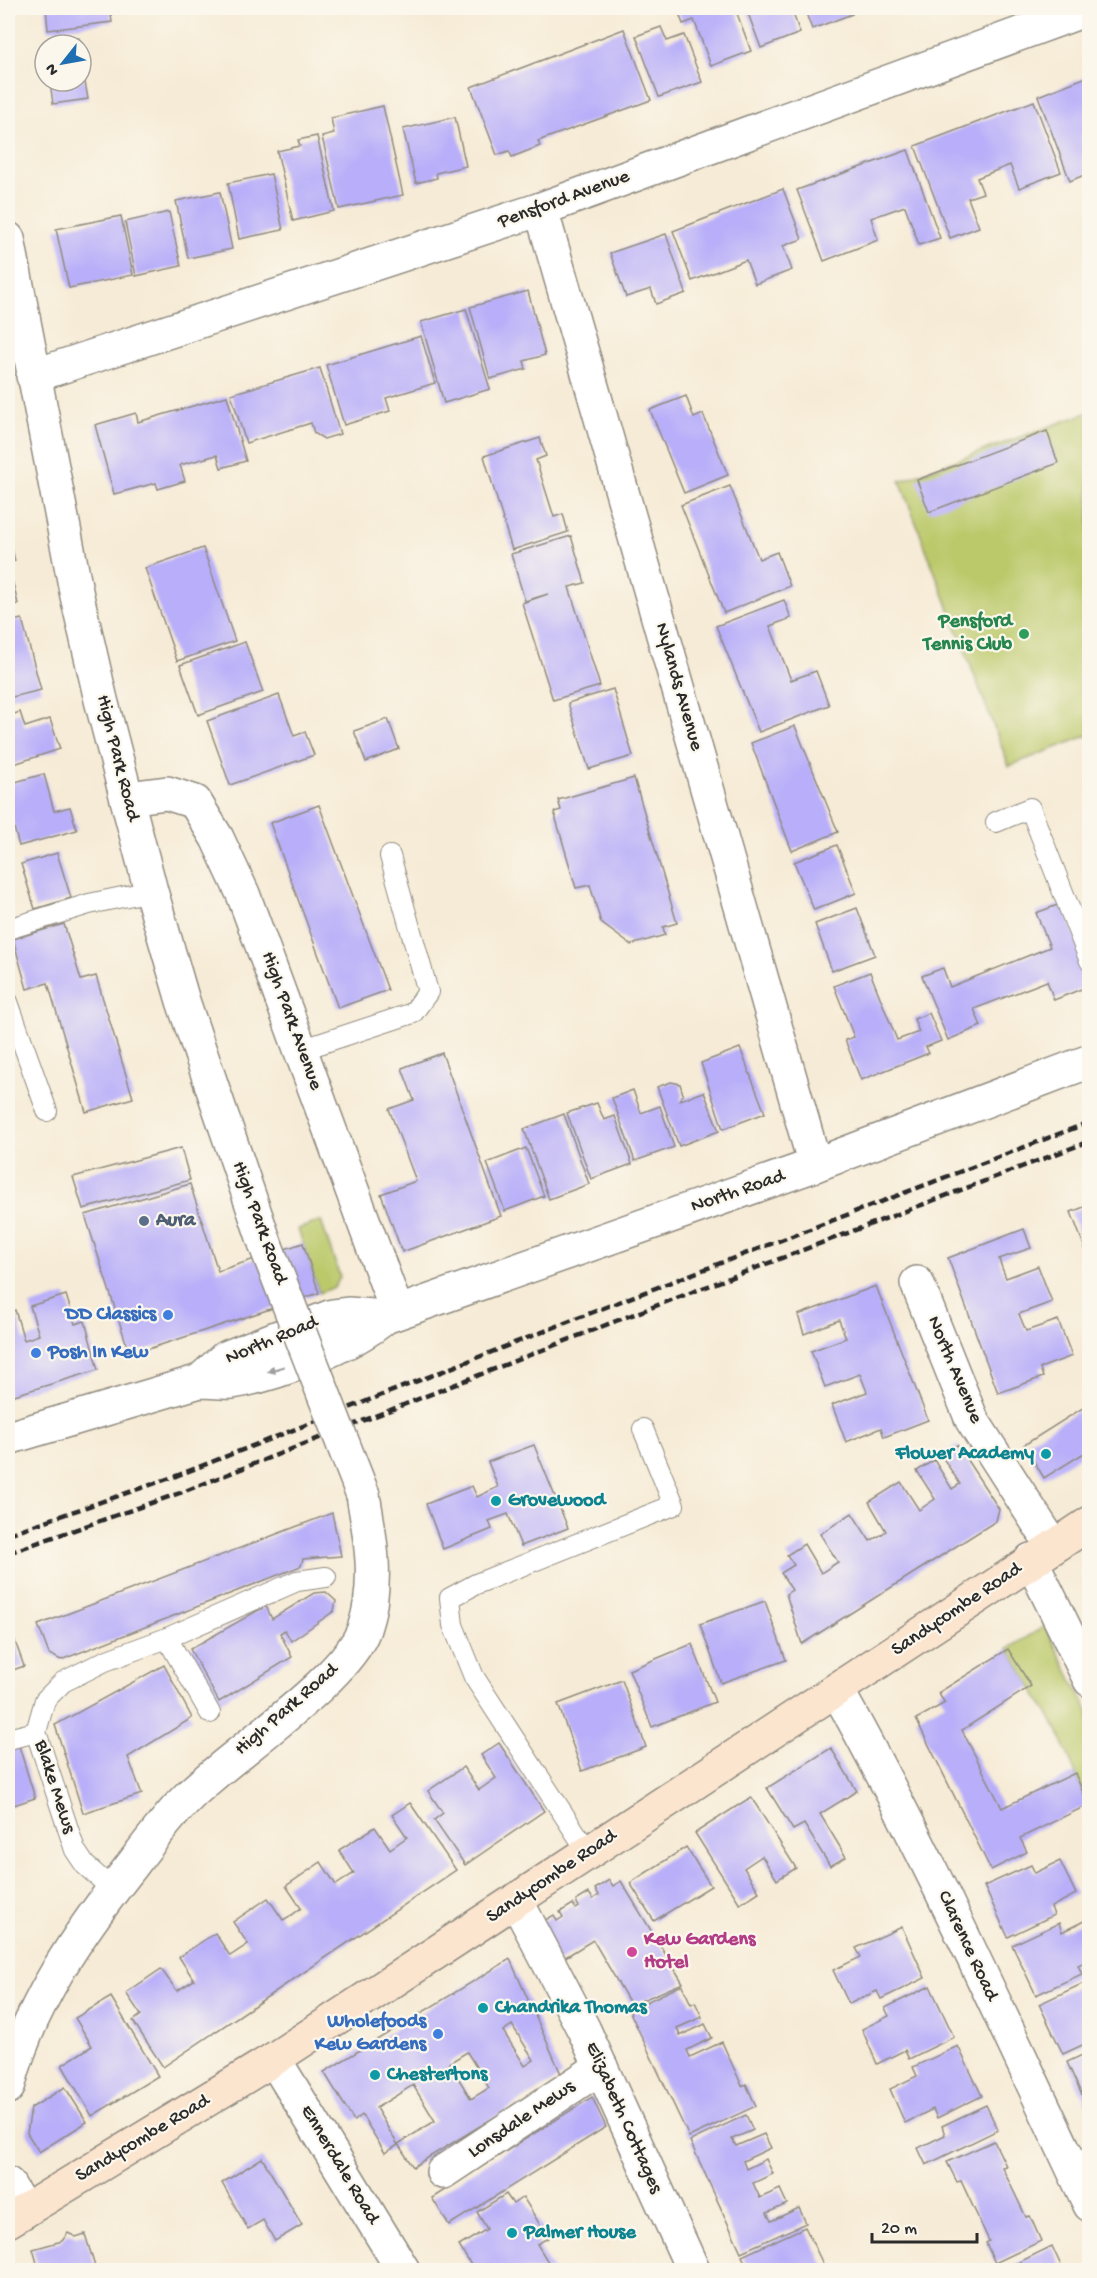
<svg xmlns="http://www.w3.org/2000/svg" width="1097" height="2278" font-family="'Gochi Hand',sans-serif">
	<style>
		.green { fill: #bcc96b; stroke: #747a4b; stroke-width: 1.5 }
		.building { fill: #b8aef9; fill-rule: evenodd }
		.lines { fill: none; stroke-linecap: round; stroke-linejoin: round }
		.service-casing { stroke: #908b80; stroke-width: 22 }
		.minor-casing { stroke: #908b80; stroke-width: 36 }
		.secondary-casing { stroke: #908b80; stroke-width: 36 }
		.service { stroke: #fff; stroke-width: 20 }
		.minor { stroke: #fff; stroke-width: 33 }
		.secondary { stroke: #fce5cf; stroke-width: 33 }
		.rail { stroke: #2b2b2b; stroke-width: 4.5; stroke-dasharray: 9 4.5; stroke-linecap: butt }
		.minor-bridge-casing { stroke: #908b80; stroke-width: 36; stroke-linecap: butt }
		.minor-bridge { stroke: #fff; stroke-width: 33 }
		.oneway { fill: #a0a0a0 }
		.leisure-dot { fill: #2e9e5b; stroke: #fbf7ec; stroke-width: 2 }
		.service-dot { fill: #5c6f8a; stroke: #fbf7ec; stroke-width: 2 }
		.shop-dot { fill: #3f7fe0; stroke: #fbf7ec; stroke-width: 2 }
		.culture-dot { fill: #0f9aa8; stroke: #fbf7ec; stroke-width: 2 }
		.hotel-dot { fill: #d1479c; stroke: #fbf7ec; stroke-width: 2 }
		.labels { text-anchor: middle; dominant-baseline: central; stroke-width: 4.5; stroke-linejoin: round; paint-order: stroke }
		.street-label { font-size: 20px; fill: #2b2b2b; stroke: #fbf7ec }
		.leisure-label { font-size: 20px; font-weight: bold; fill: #27864d; stroke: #fbf7ec; text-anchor: end }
		.service-label { font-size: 20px; font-weight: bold; fill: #4e5e75; stroke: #fbf7ec; text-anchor: start }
		.shop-label { font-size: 20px; font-weight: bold; fill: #366cbe; stroke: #fbf7ec; text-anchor: end }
		.culture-label { font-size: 20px; font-weight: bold; fill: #0d838f; stroke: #fbf7ec; text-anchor: start }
		.hotel-label { font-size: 20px; font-weight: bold; fill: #b23c85; stroke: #fbf7ec; text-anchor: start }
	</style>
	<rect width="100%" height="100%" fill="#fbf7ec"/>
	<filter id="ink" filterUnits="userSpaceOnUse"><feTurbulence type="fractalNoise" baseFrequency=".0167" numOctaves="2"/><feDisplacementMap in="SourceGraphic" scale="12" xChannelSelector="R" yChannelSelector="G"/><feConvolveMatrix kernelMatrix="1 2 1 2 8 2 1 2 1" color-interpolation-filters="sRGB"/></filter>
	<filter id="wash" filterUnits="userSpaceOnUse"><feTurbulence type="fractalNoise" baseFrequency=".008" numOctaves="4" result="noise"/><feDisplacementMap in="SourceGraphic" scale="24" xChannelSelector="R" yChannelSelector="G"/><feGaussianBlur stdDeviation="1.35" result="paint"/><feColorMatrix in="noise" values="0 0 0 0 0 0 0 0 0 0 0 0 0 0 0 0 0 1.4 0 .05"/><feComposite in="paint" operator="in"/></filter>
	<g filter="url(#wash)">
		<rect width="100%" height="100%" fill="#f6ebd6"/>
		<g class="green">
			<polygon points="1089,412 1089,735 1009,766 900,481"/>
			<polygon points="321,1221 340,1277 335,1287 319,1293 298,1229"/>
			<polygon points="1045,1626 1089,1713 1089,1807 1058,1730 1008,1649"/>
		</g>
		<g id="blocks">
			<g class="building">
				<polygon points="46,8 110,8 112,22 48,30"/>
				<polygon points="677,8 716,8 717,11 735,8 751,51 711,66 694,20 683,24"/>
				<polygon points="746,8 791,8 800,33 761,48"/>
				<polygon points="804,8 849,8 852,14 812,29"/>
				<polygon points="661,27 667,41 684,35 702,82 659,97 636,36"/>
				<polygon points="624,29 651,100 538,141 540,146 512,157 509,151 497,155 471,87"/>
				<polygon points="79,38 80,45 45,45 44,42"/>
				<polygon points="81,59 88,99 53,104 50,81 81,81"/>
				<polygon points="1089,76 1089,173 1070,181 1038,96"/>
				<polygon points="1034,101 1061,172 1019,188 1010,165 977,178 983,193 968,198 979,227 950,238 915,146"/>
				<polygon points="383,106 403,195 339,209 322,137 334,134 331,118"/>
				<polygon points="455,117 466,166 436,173 437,178 416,183 403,129"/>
				<polygon points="317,136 334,211 293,221 277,151 300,146 298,140"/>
				<polygon points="908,150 940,238 919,245 905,206 871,218 878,240 824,261 797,190"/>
				<polygon points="271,174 283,230 239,239 228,183"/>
				<polygon points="783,189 802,239 783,246 792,270 755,284 746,260 692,281 673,231"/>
				<polygon points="220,192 232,249 188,258 176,201"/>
				<polygon points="169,212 181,266 136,276 125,222"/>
				<polygon points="121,216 133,275 69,288 56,229"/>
				<polygon points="666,234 686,293 656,304 651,289 626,297 610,253"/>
				<polygon points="528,291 545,355 524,361 526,369 490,379 470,307"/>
				<polygon points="466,309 490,389 444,403 421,322"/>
				<polygon points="421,336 435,383 386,398 390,411 344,425 326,365"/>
				<polygon points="320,368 340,434 324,439 314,433 311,423 246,443 231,394"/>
				<polygon points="227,396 246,461 221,468 217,455 180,465 185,481 158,489 156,483 114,494 95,425 136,413 138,422"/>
				<polygon points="686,396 694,418 703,414 728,475 684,493 650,410"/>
				<polygon points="1047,431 1058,463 929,512 917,480"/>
				<polygon points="540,438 546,456 536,460 554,517 563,514 568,532 512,550 484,456"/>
				<polygon points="730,486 759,559 777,552 790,586 724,613 681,505"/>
				<polygon points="8,532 15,561 8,563"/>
				<polygon points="571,536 585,583 569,587 600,686 553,700 522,603 548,594 525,601 511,554"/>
				<polygon points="203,548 235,641 177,661 145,568"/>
				<polygon points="10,571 18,604 8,606 8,572"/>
				<polygon points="784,600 791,618 770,626 791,680 816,671 829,705 759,732 716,626"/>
				<polygon points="22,619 41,690 8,698 8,622"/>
				<polygon points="245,642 263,692 198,715 180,665"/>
				<polygon points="613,689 633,756 589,769 568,703"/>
				<polygon points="279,695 294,736 305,732 314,755 230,785 207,721"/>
				<polygon points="20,712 25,727 50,719 60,749 8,766 8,716"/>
				<polygon points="388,719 399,749 366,762 354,731"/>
				<polygon points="795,726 838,832 792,851 751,743"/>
				<polygon points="44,774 54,811 70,807 77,830 19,846 8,806 8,784"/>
				<polygon points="634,778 677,923 663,927 665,935 631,945 601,923 590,885 576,888 554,812 561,810 558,800"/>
				<polygon points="319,805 388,990 338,1008 270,823"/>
				<polygon points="837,845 856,893 814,910 794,862"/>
				<polygon points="57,853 71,898 35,909 21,864"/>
				<polygon points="1063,903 1089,971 1089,986 1054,1000 1047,981 974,1009 981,1026 948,1040 922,976 943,968 950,987 1050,947 1036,913"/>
				<polygon points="857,908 875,955 832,971 815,924"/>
				<polygon points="64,924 81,980 96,976 133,1098 86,1112 48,983 27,989 13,939"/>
				<polygon points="870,972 897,1040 919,1032 914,1019 929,1013 941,1041 926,1047 929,1053 861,1080 845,1040 854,1037 834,986"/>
				<polygon points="740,1048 765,1113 723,1129 701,1063"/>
				<polygon points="442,1053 501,1216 402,1252 381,1194 416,1181 389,1109 414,1100 402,1068"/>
				<polygon points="671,1082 680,1084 683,1094 680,1100 704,1092 719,1131 679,1146 657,1087"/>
				<polygon points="633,1090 641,1113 660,1106 674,1147 635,1161 612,1098"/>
				<polygon points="597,1103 604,1120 615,1116 632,1164 591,1179 567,1113"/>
				<polygon points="564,1114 589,1184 549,1199 524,1129"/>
				<polygon points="181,1148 190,1180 83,1209 73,1177"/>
				<polygon points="526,1148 544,1196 505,1211 487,1163"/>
				<polygon points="190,1184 218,1271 303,1243 319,1293 130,1355 85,1215"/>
				<polygon points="1089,1205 1089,1259 1071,1212"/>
				<polygon points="1024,1229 1031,1248 999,1259 1002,1268 1006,1278 1038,1266 1052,1302 1019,1314 1026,1331 1058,1320 1072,1356 1040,1368 1043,1377 998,1393 948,1258"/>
				<polygon points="876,1286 928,1420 884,1437 881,1428 846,1442 832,1405 867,1392 860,1374 825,1387 811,1351 846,1338 839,1320 804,1334 798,1315"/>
				<polygon points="66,1295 75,1324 85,1321 98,1370 8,1397 8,1313 15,1310 24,1340 39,1335 30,1306"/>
				<polygon points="1089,1404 1089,1450 1044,1478 1024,1445"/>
				<polygon points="534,1445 568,1528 521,1546 508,1514 489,1521 492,1529 443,1549 426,1504 472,1486 477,1497 498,1487 488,1462"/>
				<polygon points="957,1445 999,1509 996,1521 802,1644 786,1594 792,1590 781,1573 794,1565 787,1555 804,1544 821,1573 838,1562 820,1534 852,1513 870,1541 879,1536 886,1531 869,1502 901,1482 919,1510 935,1499 917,1471 934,1460 952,1489 960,1484 941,1455"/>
				<polygon points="332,1513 341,1556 303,1559 301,1566 61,1660 49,1654 38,1625"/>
				<polygon points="326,1592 336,1601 334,1611 291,1641 285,1630 280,1633 292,1657 219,1702 190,1649 266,1606 272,1619 314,1593"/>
				<polygon points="765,1601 786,1660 721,1683 700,1624"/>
				<polygon points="8,1622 24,1666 8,1672"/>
				<polygon points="692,1644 715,1702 652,1727 629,1670"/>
				<polygon points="1008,1649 1031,1686 962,1730 1002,1808 1075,1773 1088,1805 1020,1838 1027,1852 991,1870 916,1719 945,1703 938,1693"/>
				<polygon points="164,1665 192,1718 128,1757 142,1794 83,1813 55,1725"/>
				<polygon points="622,1680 646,1747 582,1771 558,1704"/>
				<polygon points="499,1743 544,1811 465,1865 434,1820 443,1813 428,1791 463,1767 479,1790 496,1778 481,1755"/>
				<polygon points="19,1746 35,1798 8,1807 8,1751"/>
				<polygon points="831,1748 857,1791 820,1814 846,1857 830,1866 804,1824 793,1830 767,1788"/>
				<polygon points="751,1797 796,1868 777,1880 762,1856 744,1868 759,1892 740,1904 695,1833"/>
				<polygon points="410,1803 456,1870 163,2067 133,2021 141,2015 126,1993 161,1969 177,1991 194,1980 179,1957 215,1933 230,1956 248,1944 233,1922 268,1898 283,1920 292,1915 301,1908 286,1886 321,1862 336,1885 354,1873 339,1850 375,1827 390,1849 407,1837 392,1815"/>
				<polygon points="686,1847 711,1886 654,1921 630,1883"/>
				<polygon points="1060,1861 1076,1894 1051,1907 1054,1915 1008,1937 984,1886 1031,1865 1035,1873"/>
				<polygon points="609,1880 613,1886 621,1881 683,1983 631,2005 593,1940 554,1964 540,1923 554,1915 557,1921 563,1917 560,1912 573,1904 576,1909 579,1907 576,1901 589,1893 593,1899 599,1895 595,1889"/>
				<polygon points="1088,1919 1089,1960 1078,1965 1082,1974 1036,1995 1012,1945 1059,1923 1062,1932"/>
				<polygon points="902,1927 925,1978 881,1999 877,1991 849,2004 833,1970 861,1957 856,1948"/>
				<path d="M510 1959 562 2076 413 2167 398 2144 435 2121 413 2085 376 2108 398 2145 385 2153 362 2115 354 2121 324 2072ZM512 2025 534 2060 525 2066 503 2031ZM467 2052 489 2088 471 2099 449 2063Z"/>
				<polygon points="1086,1982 1089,1989 1089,2042 1063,2054 1039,2004"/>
				<polygon points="682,1985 691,2004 695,2002 702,2017 677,2028 680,2036 705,2024 712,2038 687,2050 690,2057 722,2042 742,2086 746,2084 756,2106 689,2137 629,2010"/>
				<polygon points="930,1986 954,2037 909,2059 905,2050 877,2064 862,2029 889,2016 885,2008"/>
				<polygon points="111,1997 158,2076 92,2116 62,2065 92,2046 75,2018"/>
				<polygon points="958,2046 982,2096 937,2118 933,2109 905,2123 890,2089 917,2076 913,2067"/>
				<polygon points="1089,2052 1089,2111 1067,2062"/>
				<polygon points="65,2087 87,2122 39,2152 27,2133 31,2108"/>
				<polygon points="592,2097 606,2127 449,2225 432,2198"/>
				<polygon points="986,2105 998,2130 926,2165 918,2148 945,2135 942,2126"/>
				<polygon points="746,2115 753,2130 732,2139 736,2146 764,2134 771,2148 743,2161 746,2169 766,2159 773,2174 753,2183 760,2198 780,2189 787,2204 767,2213 771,2221 799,2208 806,2223 741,2252 690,2141"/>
				<polygon points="994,2141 1006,2166 1002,2167 1026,2217 1030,2216 1041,2241 995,2263 986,2243 989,2241 961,2181 957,2182 947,2162"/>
				<polygon points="262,2158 302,2225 275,2241 263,2220 248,2229 222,2183"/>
				<polygon points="506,2194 513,2204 523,2197 548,2238 537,2244 553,2270 474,2270 459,2246 487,2229 477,2212"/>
				<polygon points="805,2227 826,2270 749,2270 742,2256"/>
				<polygon points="68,2233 76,2237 85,2234 96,2270 39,2270 33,2249 62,2241"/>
				<polygon points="1052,2246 1063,2270 1003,2270"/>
			</g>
		</g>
	</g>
	<g filter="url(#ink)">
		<use href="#blocks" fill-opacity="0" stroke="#908b80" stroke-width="1.5"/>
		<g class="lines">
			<defs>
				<g id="service">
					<polyline points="996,822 1030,808 1090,961"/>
					<polyline points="8,929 89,904 151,891"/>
					<polyline points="8,1002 47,1111"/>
					<polyline points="301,1050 413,1013 428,992 390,856"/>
					<polyline points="167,1638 210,1713"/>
					<polyline points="8,1739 36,1732"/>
					<polyline points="588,1852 474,1677 453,1625 450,1598 476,1584 674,1505 643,1429"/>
					<polyline points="112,1889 85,1865 75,1850 36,1732 45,1700 63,1682 105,1661 167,1638 297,1581 326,1577"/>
				</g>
				<g id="minor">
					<polyline points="541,209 815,1165"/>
					<polyline points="8,239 77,596 101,700 151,891 183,1001 266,1246"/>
					<polyline points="33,376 541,209 1090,8"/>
					<polyline points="127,798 167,793 195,802 217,838 243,894 397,1312"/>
					<polyline points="917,1283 972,1420 1053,1546"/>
					<polyline points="200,1381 225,1358 332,1316 348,1314 385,1317"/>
					<path d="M8 1438 200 1381C210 1381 222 1383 232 1382 276 1375 352 1346 385 1317L815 1165 1090 1061"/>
					<polyline points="1031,1560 1090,1680"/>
					<path d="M837 1690C930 1857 1008 2033 1090 2205"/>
					<polyline points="517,1902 584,2030 693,2270"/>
					<polyline points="274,2059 403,2270"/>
					<path d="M8 2087C29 2004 80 1931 133 1864 150 1841 168 1817 188 1797 230 1755 346 1680 364 1629 379 1585 371 1540 363 1495"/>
					<polyline points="443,2172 601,2067"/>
					<polyline points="8,2184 24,2211"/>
				</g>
				<polyline id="secondary" points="8,2221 274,2059 1090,1523"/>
			</defs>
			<use href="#service" class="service-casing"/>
			<use href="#minor" class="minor-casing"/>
			<use href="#secondary" class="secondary-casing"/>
			<use href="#service" class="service"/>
			<use href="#minor" class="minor"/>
			<use href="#secondary" class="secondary"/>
			<g class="rail">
				<polyline points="8,1534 176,1476 611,1305 1090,1122"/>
				<polyline points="8,1553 180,1493 616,1321 1090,1141"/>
			</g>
			<defs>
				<polyline id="minor-bridge" points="266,1246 363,1495"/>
			</defs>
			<use href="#minor-bridge" class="minor-bridge-casing"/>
			<use href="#minor-bridge" class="minor-bridge"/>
		</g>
		<defs><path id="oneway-solid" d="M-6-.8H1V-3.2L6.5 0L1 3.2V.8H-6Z" transform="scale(1.5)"/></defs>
		<use class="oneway" href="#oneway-solid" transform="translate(276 1369) rotate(163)"/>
	</g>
	<circle class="leisure-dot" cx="1024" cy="634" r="6"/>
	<circle class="service-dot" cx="144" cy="1221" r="6"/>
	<g class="shop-dot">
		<circle cx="168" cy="1315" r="6"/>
		<circle cx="36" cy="1353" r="6"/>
		<circle cx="438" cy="2034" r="6"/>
	</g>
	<g class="culture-dot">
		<circle cx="1046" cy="1454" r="6"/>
		<circle cx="496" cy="1501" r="6"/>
		<circle cx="483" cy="2008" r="6"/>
		<circle cx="375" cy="2075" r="6"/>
		<circle cx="512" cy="2233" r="6"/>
	</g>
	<circle class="hotel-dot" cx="632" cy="1952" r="6"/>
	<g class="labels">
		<g class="street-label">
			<text transform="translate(564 200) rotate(-20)">Pensford Avenue</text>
			<text transform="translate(678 687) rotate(74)">Nylands Avenue</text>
			<text transform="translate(117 758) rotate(76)">High Park Road</text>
			<text transform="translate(291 1021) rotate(70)">High Park Avenue</text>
			<text transform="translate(738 1192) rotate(-19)">North Road</text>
			<text transform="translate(259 1223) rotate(70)">High Park Road</text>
			<text transform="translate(272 1341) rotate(-23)">North Road</text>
			<text transform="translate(954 1370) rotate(67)">North Avenue</text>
			<text transform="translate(957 1610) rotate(-34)">Sandycombe Road</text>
			<text transform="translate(287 1710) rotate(-41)">High Park Road</text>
			<text transform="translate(54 1787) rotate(72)">Blake Mews</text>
			<text transform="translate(552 1877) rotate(-34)">Sandycombe Road</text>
			<text transform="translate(967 1946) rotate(65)">Clarence Road</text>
			<text transform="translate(623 2118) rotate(66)">Elizabeth Cottages</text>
			<text transform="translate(522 2120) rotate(-34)">Lonsdale Mews</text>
			<text transform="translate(143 2139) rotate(-31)">Sandycombe Road</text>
			<text transform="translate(339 2165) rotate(59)">Ennerdale Road</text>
		</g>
		<g class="leisure-label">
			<text x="1012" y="622">Pensford<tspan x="1012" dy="23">Tennis Club</tspan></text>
		</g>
		<g class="service-label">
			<text x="156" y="1221">Aura</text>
		</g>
		<g class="shop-label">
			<text x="156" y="1315">DD Classics</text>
			<text x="48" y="1353" text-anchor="start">Posh In Kew</text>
			<text x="426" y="2022">Wholefoods<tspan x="426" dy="23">Kew Gardens</tspan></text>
		</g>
		<g class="culture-label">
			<text x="1034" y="1454" text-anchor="end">Flower Academy</text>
			<text x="508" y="1501">Grovewood</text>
			<text x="495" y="2008">Chandrika Thomas</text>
			<text x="387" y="2075">Chestertons</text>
			<text x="524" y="2233">Palmer House</text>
		</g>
		<g class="hotel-label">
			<text x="644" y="1940">Kew Gardens<tspan x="644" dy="23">Hotel</tspan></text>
		</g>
	</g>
	<rect width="1097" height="2278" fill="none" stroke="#fbf7ec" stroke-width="30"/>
	<g transform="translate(63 63) rotate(239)"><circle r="28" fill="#fbf7ec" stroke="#a8a59f" stroke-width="1.5"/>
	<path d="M0-4.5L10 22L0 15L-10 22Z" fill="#1f6fb2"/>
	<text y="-9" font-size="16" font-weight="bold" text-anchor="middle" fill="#2b2b2b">N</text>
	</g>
	<path d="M872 2233v9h105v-9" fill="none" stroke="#2b2b2b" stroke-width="3"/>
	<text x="881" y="2233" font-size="18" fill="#2b2b2b" stroke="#fbf7ec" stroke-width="4.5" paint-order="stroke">20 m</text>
</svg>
